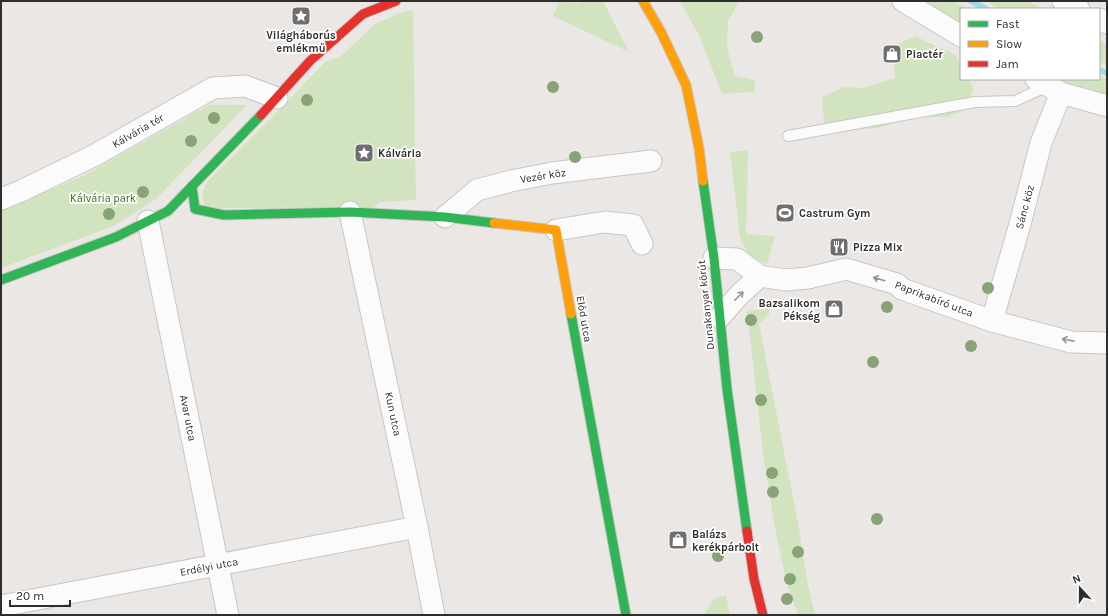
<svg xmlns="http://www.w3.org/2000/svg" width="1108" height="616" font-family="Karla,sans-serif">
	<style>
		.green { fill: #d2e4bf }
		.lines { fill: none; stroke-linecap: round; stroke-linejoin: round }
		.stream { stroke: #9addea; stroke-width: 6 }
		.lane-casing { stroke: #c7c6c6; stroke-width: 12 }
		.street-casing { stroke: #c7c6c6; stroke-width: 23 }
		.fast-casing { stroke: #c7c6c6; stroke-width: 11 }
		.slow-casing { stroke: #c7c6c6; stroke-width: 11 }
		.jam-casing { stroke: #c7c6c6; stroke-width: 11 }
		.lane { stroke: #fcfbfb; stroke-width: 10 }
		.street { stroke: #fcfbfb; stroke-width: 21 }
		.fast { stroke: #30b455; stroke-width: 9 }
		.slow { stroke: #ff9f0a; stroke-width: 9 }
		.jam { stroke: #e5322d; stroke-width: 9 }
		.tree { fill: #87a377 }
		.oneway { stroke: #959494 }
		.labels { text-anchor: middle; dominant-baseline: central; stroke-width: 3.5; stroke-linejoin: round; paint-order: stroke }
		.poi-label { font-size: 11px; font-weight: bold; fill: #2e2e2e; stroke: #fff; text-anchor: start }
		.street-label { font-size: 11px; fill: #2e2e2e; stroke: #fff }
		.park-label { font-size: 11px; fill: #356b1e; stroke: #fff }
	</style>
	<rect width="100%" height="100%" fill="#ebe7e4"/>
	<g class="green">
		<polygon points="581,1 603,1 629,52 553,16 559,2 579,3"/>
		<polygon points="680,1 747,1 738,3 728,21 727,48 735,76 755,80 754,92 722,94 699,35"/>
		<polygon points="910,1 953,1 967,9 961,9 961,28"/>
		<polygon points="986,1 1027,1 1043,9 1000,9"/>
		<polygon points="413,10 416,200 380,202 374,207 210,208 204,203 202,193 208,181 276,113 325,62 341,56 375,24 400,13"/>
		<polygon points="915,36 955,55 961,66 961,79 968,79 974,89 961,112 946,117 910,117 879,128 825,132 822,97 844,87 863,88 895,78 892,47"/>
		<polygon points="1099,39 1107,44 1107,65 1099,62"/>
		<polygon points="1099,76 1107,79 1107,98 1070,88 1054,79 1099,79"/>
		<polygon points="209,105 247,105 156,199 114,226 1,268 1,210 81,177"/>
		<path d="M748 150 746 234 775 236 767 264C750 257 747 254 740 237L730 152Z"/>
		<polygon points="769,308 769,314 759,324 799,528 808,585 815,615 798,615 786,581 774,523 763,453 747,311"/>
		<polygon points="726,595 730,615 705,615 705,613 715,598"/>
	</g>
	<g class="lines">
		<g class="stream">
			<polyline points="971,1 986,9"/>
			<polyline points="1099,70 1107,73"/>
		</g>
		<defs>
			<polyline id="lane" points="788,136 975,102 1015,101 1048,86"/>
			<g id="street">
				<polyline points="903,1 961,36"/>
				<polyline points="1063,1 1079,9"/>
				<polyline points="1099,19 1107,23"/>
				<polyline points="1036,79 1061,93 1107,106"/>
				<polyline points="1,199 21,191 95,155 213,88 245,86 277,98"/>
				<polyline points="350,212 417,527 434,615"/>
				<polyline points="445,217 477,190 511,181 552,173 651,161"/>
				<polyline points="148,221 228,615"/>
				<polyline points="556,230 605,222 633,225 642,244"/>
				<polyline points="714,258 737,259 760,276 786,280 808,278 846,269 897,284 902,289 992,321 1071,342 1107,343"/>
				<polyline points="720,317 739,295 760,276"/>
				<polyline points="992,321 1020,224 1041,143 1061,93"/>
				<polyline points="1,606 417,527"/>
			</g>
			<g id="fast">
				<polyline points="703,181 714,258 727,389 747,531"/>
				<polyline points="192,186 195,209 224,215 350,212 445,217 494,223"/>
				<polyline points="1,280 116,237 168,211 261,115"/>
				<polyline points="571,314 626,615"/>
			</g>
			<g id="slow">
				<polyline points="643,1 661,32 686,85 699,148 703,181"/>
				<polyline points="494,223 556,230 571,314"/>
			</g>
			<g id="jam">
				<polyline points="261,115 310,61 363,14 396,1"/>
				<polyline points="747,531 754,579 763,615"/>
			</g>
		</defs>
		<use href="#lane" class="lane-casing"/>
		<use href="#street" class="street-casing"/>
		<use href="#fast" class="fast-casing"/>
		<use href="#slow" class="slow-casing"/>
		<use href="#jam" class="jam-casing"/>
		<use href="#lane" class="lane"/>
		<use href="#street" class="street"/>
		<use href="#fast" class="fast"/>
		<use href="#slow" class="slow"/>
		<use href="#jam" class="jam"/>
	</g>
	<g class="tree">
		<circle cx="757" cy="37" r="6"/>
		<circle cx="553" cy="87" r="6"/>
		<circle cx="307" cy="100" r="6"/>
		<circle cx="214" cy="118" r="6"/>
		<circle cx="191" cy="141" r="6"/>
		<circle cx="575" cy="157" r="6"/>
		<circle cx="143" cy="192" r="6"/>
		<circle cx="109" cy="214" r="6"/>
		<circle cx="988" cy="288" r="6"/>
		<circle cx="887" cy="307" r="6"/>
		<circle cx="751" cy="320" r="6"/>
		<circle cx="971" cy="346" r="6"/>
		<circle cx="873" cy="362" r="6"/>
		<circle cx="761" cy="400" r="6"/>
		<circle cx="772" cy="473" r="6"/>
		<circle cx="773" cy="492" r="6"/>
		<circle cx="877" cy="519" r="6"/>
		<circle cx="798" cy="552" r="6"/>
		<circle cx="718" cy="556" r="6"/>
		<circle cx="790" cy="579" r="6"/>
		<circle cx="787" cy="599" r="6"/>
	</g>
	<defs><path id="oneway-shaft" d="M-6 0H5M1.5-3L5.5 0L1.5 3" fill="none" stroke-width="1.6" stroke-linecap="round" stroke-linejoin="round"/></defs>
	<g class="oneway">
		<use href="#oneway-shaft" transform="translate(879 279) rotate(-164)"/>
		<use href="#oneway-shaft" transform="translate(739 296) rotate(-45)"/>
		<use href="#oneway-shaft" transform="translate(1068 340) rotate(-169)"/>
	</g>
	<defs>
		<symbol id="sight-square" viewBox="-11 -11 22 22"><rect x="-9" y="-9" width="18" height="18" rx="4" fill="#706f6e" stroke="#fff"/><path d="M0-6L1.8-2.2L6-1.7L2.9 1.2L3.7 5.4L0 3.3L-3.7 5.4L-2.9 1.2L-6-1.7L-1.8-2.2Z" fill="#fff"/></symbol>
		<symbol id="shop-square" viewBox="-11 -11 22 22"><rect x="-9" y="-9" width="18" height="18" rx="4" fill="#706f6e" stroke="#fff"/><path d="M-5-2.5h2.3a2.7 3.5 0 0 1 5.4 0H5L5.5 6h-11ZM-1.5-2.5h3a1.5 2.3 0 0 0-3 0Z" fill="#fff"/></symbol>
		<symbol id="stadium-square" viewBox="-11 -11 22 22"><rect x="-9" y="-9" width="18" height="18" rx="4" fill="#706f6e" stroke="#fff"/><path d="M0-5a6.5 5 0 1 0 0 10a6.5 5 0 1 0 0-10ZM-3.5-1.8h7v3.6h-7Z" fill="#fff"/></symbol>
		<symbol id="restaurant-square" viewBox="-11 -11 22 22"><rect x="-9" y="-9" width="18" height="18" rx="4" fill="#706f6e" stroke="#fff"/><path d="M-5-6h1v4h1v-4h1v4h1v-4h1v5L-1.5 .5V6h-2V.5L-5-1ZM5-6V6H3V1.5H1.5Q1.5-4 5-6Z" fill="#fff"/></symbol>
	</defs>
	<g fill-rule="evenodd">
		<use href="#sight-square" x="290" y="5" width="22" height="22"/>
		<use href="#shop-square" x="881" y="43" width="22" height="22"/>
		<use href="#sight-square" x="353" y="142" width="22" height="22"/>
		<use href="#stadium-square" x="774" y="202" width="22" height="22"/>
		<use href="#restaurant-square" x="828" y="236" width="22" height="22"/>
		<use href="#shop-square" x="823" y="298" width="22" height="22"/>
		<use href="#shop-square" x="667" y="529" width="22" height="22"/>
	</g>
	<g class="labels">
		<g class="poi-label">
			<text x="301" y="35" text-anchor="middle">Világháborús<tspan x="301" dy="13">emlékmű</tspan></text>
			<text x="906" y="54">Piactér</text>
			<text x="378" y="153">Kálvária</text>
			<text x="799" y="213">Castrum Gym</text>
			<text x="853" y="247">Pizza Mix</text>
			<text x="820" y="303" text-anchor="end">Bazsalikom<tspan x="820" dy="13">Pékség</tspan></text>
			<text x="692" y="534">Balázs<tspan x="692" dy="13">kerékpárbolt</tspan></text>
		</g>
		<g class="street-label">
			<text transform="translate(138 131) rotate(-30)">Kálvária tér</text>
			<text transform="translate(543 176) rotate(-9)">Vezér köz</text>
			<text transform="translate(1025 207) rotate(-75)">Sánc köz</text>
			<text transform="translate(934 299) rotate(21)">Paprikabíró utca</text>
			<text transform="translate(706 305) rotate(-96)">Dunakanyar körút</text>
			<text transform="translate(584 319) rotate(80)">Előd utca</text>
			<text transform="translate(393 414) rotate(78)">Kun utca</text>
			<text transform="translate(188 418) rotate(79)">Avar utca</text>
			<text transform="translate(209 567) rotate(-11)">Erdélyi utca</text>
		</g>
		<g class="park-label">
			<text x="103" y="198">Kálvária park</text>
		</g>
	</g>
	<rect width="1108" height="616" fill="none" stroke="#2e2e2e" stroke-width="4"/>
	<rect x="960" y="8" width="140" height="72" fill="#ffffff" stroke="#ababab"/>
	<rect x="968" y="21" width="20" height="6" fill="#30b455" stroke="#ababab"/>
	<text x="996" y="28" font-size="12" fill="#2e2e2e">Fast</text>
	<rect x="968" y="41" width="20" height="6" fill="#ff9f0a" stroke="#ababab"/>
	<text x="996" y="48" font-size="12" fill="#2e2e2e">Slow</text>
	<rect x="968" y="61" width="20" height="6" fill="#e5322d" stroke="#ababab"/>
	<text x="996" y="68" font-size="12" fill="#2e2e2e">Jam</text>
	<g transform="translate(1080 588) rotate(339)" stroke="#ffffff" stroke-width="3" paint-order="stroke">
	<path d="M0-3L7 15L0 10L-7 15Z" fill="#2e2e2e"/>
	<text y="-6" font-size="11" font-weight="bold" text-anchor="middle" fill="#2e2e2e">N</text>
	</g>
	<path d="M10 600v6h60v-6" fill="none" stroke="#2e2e2e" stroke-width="2"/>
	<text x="16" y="600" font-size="12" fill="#2e2e2e" stroke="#ffffff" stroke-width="3" paint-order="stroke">20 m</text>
</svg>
